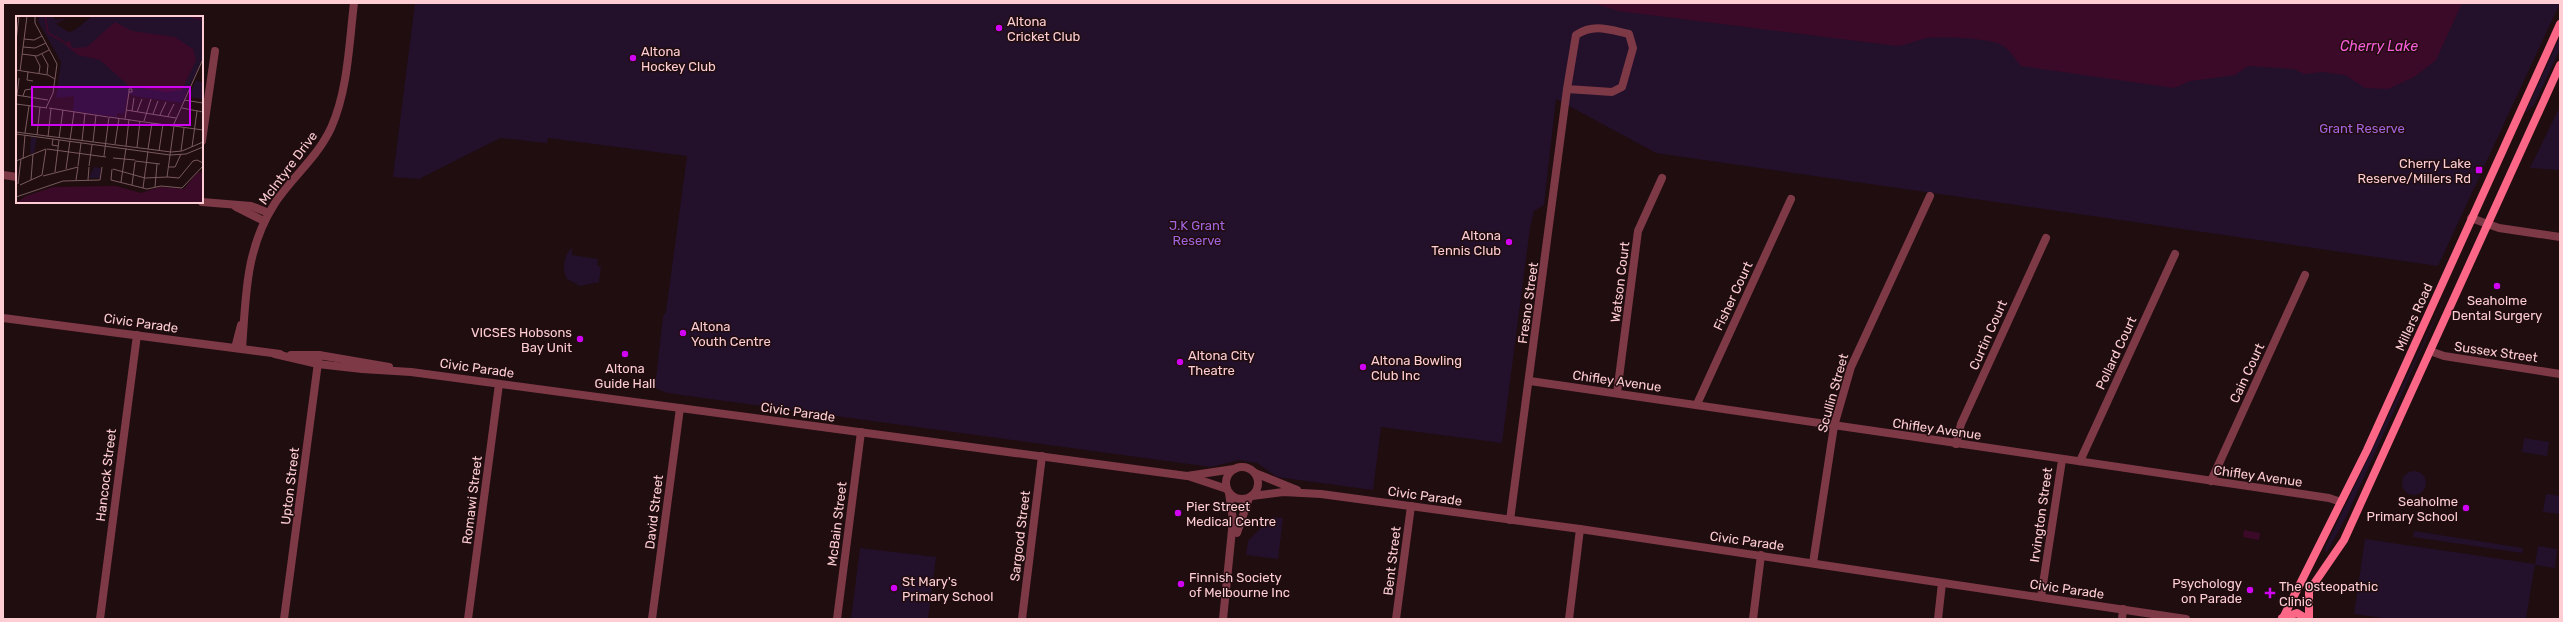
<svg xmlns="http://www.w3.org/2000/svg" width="2563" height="622" font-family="Rubik,sans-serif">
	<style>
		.green { fill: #23102a }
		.water { fill: #3c0a29 }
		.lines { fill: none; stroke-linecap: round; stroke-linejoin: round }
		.minor { stroke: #7e3947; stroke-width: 8 }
		.tertiary { stroke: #7e3947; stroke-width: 8 }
		.secondary { stroke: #fc6687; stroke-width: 8 }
		.poi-dot { fill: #d004f3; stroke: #200d0f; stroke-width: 1.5 }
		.labels { text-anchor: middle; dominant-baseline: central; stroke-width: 3; stroke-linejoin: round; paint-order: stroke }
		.poi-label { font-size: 13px; fill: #fecdd3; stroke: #200d0f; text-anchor: start }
		.park-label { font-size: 13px; fill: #a163de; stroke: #200d0f }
		.street-label { font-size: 13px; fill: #fecdd3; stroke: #200d0f }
		.water-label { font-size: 14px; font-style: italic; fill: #fc5dda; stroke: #200d0f }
		.inset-river { fill: none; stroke: #3c0a29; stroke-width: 2 }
		.inset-road { fill: none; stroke: #795a5d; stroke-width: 1 }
		.view { fill: #d004f3; fill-opacity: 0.15; stroke: #d004f3; stroke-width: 2 }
		.inset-edge { fill: none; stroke: #fecdd3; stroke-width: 2 }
	</style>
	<rect width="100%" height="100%" fill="#200d0f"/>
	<g class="green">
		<polygon points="415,3 2560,3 2438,266 1656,153 1556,99 1544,205 1534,211 1530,228 1502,443 1381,427 1373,490 1277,477 1257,463 1239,460 1211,467 667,393 655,388 663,316 666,312 687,156 548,138 547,143 500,138 419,179 393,177"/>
		<polygon points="2560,36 2560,49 2534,105 2525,113"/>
		<polygon points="2560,106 2560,170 2530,168"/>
		<path d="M572 248V255L598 259 597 266H601L599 282 580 286 567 279C562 270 563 255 572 248Z"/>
		<polygon points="2454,278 2346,517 2327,552 2324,550"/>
		<polygon points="2524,438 2549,442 2547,456 2522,452"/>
		<circle cx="2414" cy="483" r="12"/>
		<polygon points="2546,494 2560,496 2560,514 2543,512"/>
		<polygon points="1272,517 1283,518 1278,559 1246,555 1248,541"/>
		<polygon points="2414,531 2523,548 2522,553 2413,537"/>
		<polygon points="2365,539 2535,564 2526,619 2390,619 2354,614"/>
		<polygon points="2538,546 2557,549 2555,568 2535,565"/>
		<polygon points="860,548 936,557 928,619 851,619"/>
	</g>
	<g class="water">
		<path d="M1593 3H2462L2436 60 2414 77 2388 89 2365 88 2345 75 2323 72 2304 74 2294 69 2248 66 2235 75 2190 81 2174 88 2021 66C2014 58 2009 48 2000 44 1986 38 1942 36 1927 38 1916 40 1908 45 1897 46L1619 11Z"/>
		<polygon points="2244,530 2260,533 2259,540 2243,537"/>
	</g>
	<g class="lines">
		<g class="minor">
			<polyline points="202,141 215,51"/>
			<polyline points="3,175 17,177"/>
			<polyline points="202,202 251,206 269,213"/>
			<polyline points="236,207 264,221"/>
			<polyline points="2471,218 2499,228 2560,237"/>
			<polyline points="235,348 241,325"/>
			<path d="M242 349C246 297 245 249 275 203 292 177 317 158 331 128 348 90 349 44 354 3"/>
			<polyline points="2430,351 2444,356 2560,374"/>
			<path d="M1530 381C1797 418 2062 460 2329 498L2341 502"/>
			<polyline points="1617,393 1638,231 1662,178"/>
			<polyline points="1697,404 1791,199"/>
			<polyline points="1956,444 1961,424 2046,238"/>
			<polyline points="2080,461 2175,254"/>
			<polyline points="2211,481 2305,275"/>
			<path d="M1510 520 1567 89 1576 35C1594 23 1610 30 1629 34L1633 48 1622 87 1612 92 1567 89"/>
			<polyline points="1813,563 1834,426 1851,367 1930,196"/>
			<polyline points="2041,597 2062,460"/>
			<polyline points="100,619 137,335"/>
			<polyline points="284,619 319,355"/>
			<polyline points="468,619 499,384"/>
			<polyline points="652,619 680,408"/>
			<polyline points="837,619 861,432"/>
			<polyline points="1022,619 1042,456"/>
			<polyline points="1396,619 1411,506"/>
			<polyline points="1569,619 1580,529"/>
			<polyline points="1753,619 1761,555"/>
			<polyline points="1938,619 1942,583"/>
			<polyline points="2122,619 2123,609"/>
		</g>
		<g class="tertiary">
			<polyline points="3,318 280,354"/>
			<polyline points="275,354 318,364 362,369 411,372 1187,476 1234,469"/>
			<polyline points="291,355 319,355 389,367"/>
			<circle cx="1242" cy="483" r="16"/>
			<polyline points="1255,473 1297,490"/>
			<polyline points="1188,476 1227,489"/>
			<polyline points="1252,496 1283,492 1321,494 1580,529 2186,619"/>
			<polyline points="1237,533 1249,498"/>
			<polyline points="1223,619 1233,520 1229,493"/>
		</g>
		<g class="secondary">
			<polyline points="2282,618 2297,613 2307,619"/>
			<polyline points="2283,618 2367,450 2560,24"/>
			<polyline points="2309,619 2309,591 2344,540 2560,65"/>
		</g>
	</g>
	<g class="poi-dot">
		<circle cx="999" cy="28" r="4"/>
		<circle cx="633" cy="58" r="4"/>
		<rect x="2475" y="166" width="8" height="8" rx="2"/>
		<circle cx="1509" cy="242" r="4"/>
		<circle cx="2497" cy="286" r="4"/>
		<circle cx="683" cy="333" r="4"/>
		<circle cx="580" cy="339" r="4"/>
		<circle cx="625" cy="354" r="4"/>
		<circle cx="1180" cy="362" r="4"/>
		<circle cx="1363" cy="367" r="4"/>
		<circle cx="2466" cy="508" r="4"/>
		<circle cx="1178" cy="513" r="4"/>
		<circle cx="1181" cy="584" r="4"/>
		<circle cx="894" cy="588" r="4"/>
		<circle cx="2250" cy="590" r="4"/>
		<path d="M2268 587h4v4h4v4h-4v4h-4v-4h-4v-4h4z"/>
	</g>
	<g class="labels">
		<g class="poi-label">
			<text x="1007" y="21">Altona<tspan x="1007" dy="15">Cricket Club</tspan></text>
			<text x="641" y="51">Altona<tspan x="641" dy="15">Hockey Club</tspan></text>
			<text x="2471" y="163" text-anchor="end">Cherry Lake<tspan x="2471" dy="15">Reserve/Millers Rd</tspan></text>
			<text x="1501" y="235" text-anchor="end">Altona<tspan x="1501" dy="15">Tennis Club</tspan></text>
			<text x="2497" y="300" text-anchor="middle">Seaholme<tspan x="2497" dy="15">Dental Surgery</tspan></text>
			<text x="691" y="326">Altona<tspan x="691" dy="15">Youth Centre</tspan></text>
			<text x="572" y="332" text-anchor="end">VICSES Hobsons<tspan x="572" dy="15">Bay Unit</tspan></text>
			<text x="1188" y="355">Altona City<tspan x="1188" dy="15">Theatre</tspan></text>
			<text x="1371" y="360">Altona Bowling<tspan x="1371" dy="15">Club Inc</tspan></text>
			<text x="625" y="368" text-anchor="middle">Altona<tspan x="625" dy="15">Guide Hall</tspan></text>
			<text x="2458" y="501" text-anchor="end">Seaholme<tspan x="2458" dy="15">Primary School</tspan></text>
			<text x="1186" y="506">Pier Street<tspan x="1186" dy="15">Medical Centre</tspan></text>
			<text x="1189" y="577">Finnish Society<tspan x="1189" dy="15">of Melbourne Inc</tspan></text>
			<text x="902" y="581">St Mary's<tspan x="902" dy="15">Primary School</tspan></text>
			<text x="2242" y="583" text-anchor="end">Psychology<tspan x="2242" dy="15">on Parade</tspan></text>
			<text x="2279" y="586">The Osteopathic<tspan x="2279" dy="15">Clinic</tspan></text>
		</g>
		<g class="park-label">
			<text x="2362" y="128">Grant Reserve</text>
			<text x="1197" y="225">J.K Grant<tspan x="1197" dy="15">Reserve</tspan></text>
		</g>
		<g class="street-label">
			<text transform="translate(288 168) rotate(-53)">McIntyre Drive</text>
			<text transform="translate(1620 282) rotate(-83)">Watson Court</text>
			<text transform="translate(1733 296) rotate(-65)">Fisher Court</text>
			<text transform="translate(1528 303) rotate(-82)">Fresno Street</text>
			<text transform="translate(2414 317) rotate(-66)">Millers Road</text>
			<text transform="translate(141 323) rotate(8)">Civic Parade</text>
			<text transform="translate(1988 335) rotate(-66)">Curtin Court</text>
			<text transform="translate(2496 352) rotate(8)">Sussex Street</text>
			<text transform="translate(2116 353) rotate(-65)">Pollard Court</text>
			<text transform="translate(477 368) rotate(8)">Civic Parade</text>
			<text transform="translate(2247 373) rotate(-65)">Cain Court</text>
			<text transform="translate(1617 381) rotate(8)">Chifley Avenue</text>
			<text transform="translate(1833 393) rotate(-74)">Scullin Street</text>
			<text transform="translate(798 412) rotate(8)">Civic Parade</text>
			<text transform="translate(1937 429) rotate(8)">Chifley Avenue</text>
			<text transform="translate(106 475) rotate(-83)">Hancock Street</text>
			<text transform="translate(2258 476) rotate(8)">Chifley Avenue</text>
			<text transform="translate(290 486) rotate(-83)">Upton Street</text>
			<text transform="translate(1425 496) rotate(8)">Civic Parade</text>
			<text transform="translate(472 500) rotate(-83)">Romawi Street</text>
			<text transform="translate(654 512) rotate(-83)">David Street</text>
			<text transform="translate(2041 515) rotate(-82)">Irvington Street</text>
			<text transform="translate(837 524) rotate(-83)">McBain Street</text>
			<text transform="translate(1020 536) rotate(-83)">Sargood Street</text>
			<text transform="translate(1747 541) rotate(8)">Civic Parade</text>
			<text transform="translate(1392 561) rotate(-83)">Bent Street</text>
			<text transform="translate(2067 589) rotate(8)">Civic Parade</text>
		</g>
		<g class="water-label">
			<text x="2379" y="46">Cherry Lake</text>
		</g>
	</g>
	<g transform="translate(16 16)">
		<rect width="187" height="187" fill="#200d0f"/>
		<path d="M23 0H37L39 4 51 2 40 8 53 16 59 14 76 0H187V42L166 87 118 80 112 77 108 98 101 97V101L57 95 58 80 40 82 45 46 22 5ZM180 64 187 67V83L172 81ZM15 121 21 122 18 137 14 138ZM78 151 85 152 84 162H73Z" fill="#23102a"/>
		<path d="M99 6 116 15 159 21 177 33 180 44 166 74 150 76 113 70 84 44 62 39 47 27 54 25 56 32 71 31ZM187 156V187H0L10 180 37 171 100 170 125 177 144 171 168 173 181 157Z" fill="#3c0a29"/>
		<path class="inset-river" d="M29 0 32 17 48 26M174 0 187 4"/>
		<path class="inset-road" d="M19 0V7L41 48 37 77 30 92M8 23 18 24 26 20M0 25 3 0M7 31 19 32 30 27M6 38 21 40 33 34M26 38 32 49 31 58M19 40 24 50 23 57M0 54 32 59 39 63M4 55 11 0M12 56 11 64 17 65M0 79 32 84M1 79 3 62M7 80 9 74 15 73M168 84 187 87M0 88 31 92M33 92 92 101M166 92 187 96M110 94 160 102M116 95 118 82M121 96 126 83M137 98 142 85M144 99 150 86M152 100 158 88M93 101 157 110M109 103 113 76V73H116V76H113M128 105 135 83M158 109 157 110 187 43M158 110 187 114M0 116 155 136M9 117 13 90M0 118 154 139M21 119 24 91M32 121 35 93M43 122 47 94M37 123 36 129 42 130M54 124 58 96M66 125 69 97M77 126 80 99M99 128 103 102M110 130 113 103M121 131 124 105M176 131 181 95M31 133 90 141M132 133 136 107M143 135 147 108M165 135 168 112M155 136 166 135 187 126M154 139 170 138 187 131M88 140 93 101M97 142 119 144M7 143 9 119M0 145 30 133 26 159M119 145 144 148M62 150 65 127M73 150 76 129M153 151H159L165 138M50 153 54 125M96 153 95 164 131 173 145 170 166 172 187 150M97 153 129 162 152 161M39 156 43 124M27 160 62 151M151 161 158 110M152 161 163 162 177 145 181 144 187 147M15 164 17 138M60 164 62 151M72 164 73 151M105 166 110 132M2 168 5 143M4 169 26 159M116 169 119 146M139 171 141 148M127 172 132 135M0 181 47 165 84 164 86 151"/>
		<path class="view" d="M16 71H174V109H16Z"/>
		<rect width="187" height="187" class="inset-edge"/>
	</g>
	<rect width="2563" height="622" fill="none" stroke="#fecdd3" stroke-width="8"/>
</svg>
